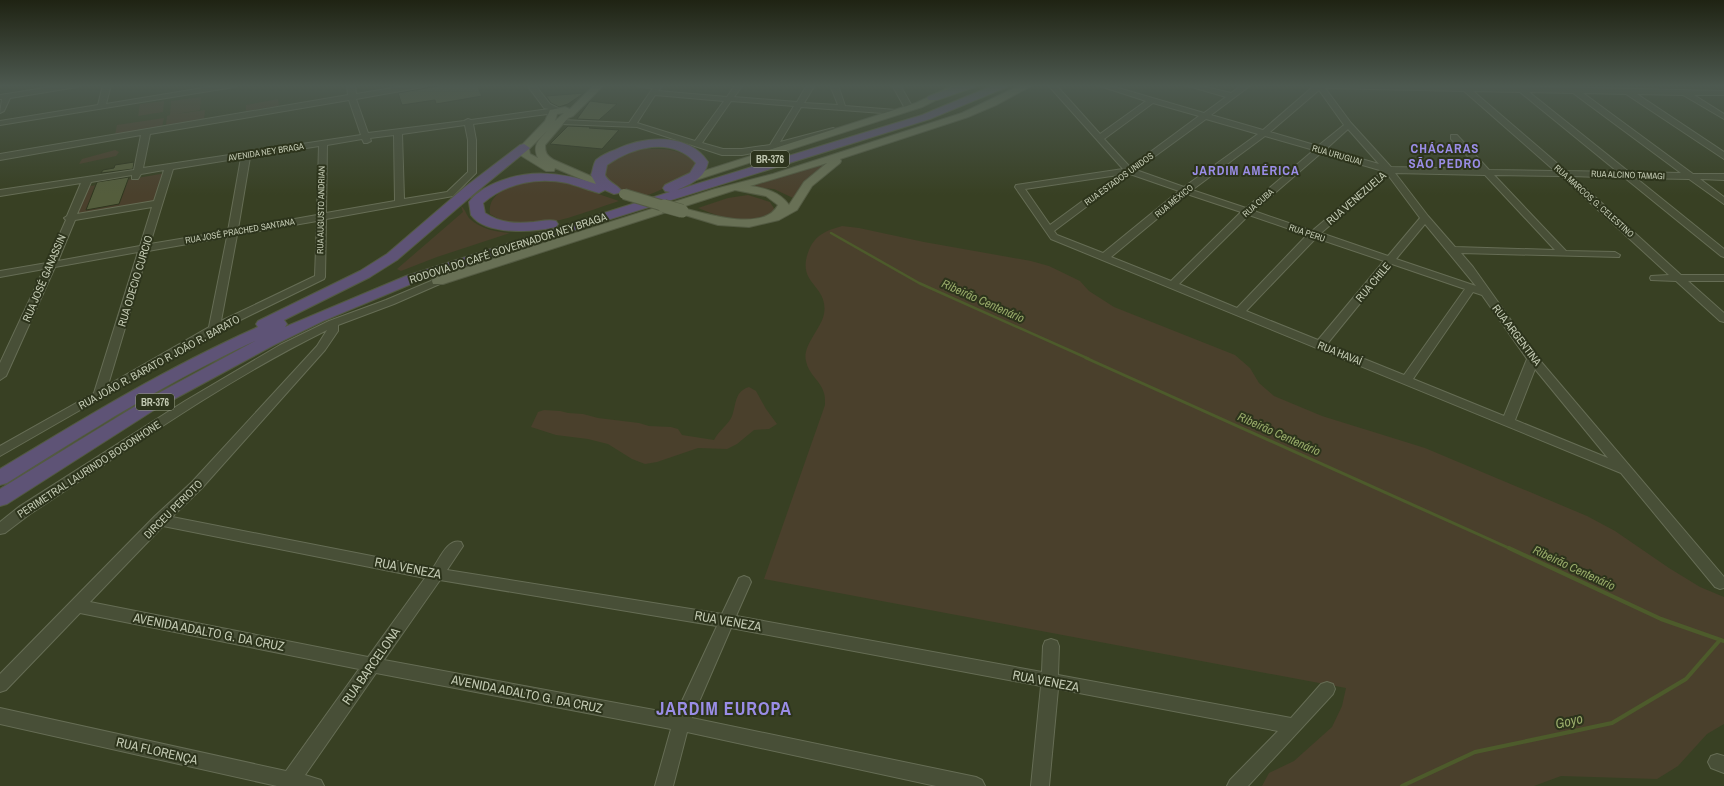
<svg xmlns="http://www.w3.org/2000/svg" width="1724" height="786" font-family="'Archivo Narrow',sans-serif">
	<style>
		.green { fill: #4a402c }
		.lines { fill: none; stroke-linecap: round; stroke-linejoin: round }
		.stream-far2 { stroke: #4d5b2b; stroke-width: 2.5 }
		.stream-far1 { stroke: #4d5b2b; stroke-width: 3 }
		.stream { stroke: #4d5b2b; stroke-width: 4 }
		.building { fill: #545d3c; stroke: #2f361e }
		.minor-casing { stroke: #666d55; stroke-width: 2 }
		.major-casing { stroke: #545b43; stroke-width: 2 }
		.highway-casing { stroke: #535a42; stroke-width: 2 }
		.minor { fill: #484f37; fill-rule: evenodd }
		.major { fill: #687055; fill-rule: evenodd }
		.highway { fill: #5e5376; fill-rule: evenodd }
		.major-bridge-far1-casing { stroke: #545b43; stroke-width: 12; stroke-linecap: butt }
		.major-bridge-casing { stroke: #545b43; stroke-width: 14; stroke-linecap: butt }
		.major-bridge-far1 { stroke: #687055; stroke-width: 10 }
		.major-bridge { stroke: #687055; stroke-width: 13 }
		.labels { text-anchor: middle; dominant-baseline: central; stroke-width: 4; stroke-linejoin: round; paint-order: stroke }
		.far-street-label { font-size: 9px; fill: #c3cab3; stroke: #2d341c }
		.shield { fill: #2d341c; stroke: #969d86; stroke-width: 1 }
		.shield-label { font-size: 10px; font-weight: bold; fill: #c3cab3 }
		.street-label { font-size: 11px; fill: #c3cab3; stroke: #2d341c }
		.water-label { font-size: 12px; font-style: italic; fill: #99ac6a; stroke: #2d341c }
		.far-district-label { font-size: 13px; font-weight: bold; letter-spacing: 1px; fill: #9a8de6; stroke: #2d341c }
		.near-street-label { font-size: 13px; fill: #c3cab3; stroke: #2d341c }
		.near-water-label { font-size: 14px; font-style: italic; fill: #99ac6a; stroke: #2d341c }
		.near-district-label { font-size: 18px; font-weight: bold; letter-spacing: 1px; fill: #9a8de6; stroke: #2d341c }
	</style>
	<rect width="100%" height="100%" fill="#384023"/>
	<g class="green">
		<polygon points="201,97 200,110 176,114 205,110 204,119 166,125 167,116 170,115 171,101"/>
		<polygon points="278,99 279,106 246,111 246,105"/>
		<polygon points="164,101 163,112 138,116 140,104"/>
		<polygon points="164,118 162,127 115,135 117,125"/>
		<path d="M645 149C665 148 682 149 696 163L694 172C683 178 655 195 642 196 632 196 613 185 605 179L603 170C613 156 629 152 645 149Z"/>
		<polygon points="115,150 119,152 116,156 79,164 82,159"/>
		<polygon points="829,162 793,198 774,189 749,187"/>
		<polygon points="166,173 157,202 72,217 85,187"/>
		<path d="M539 181 563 182 619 201C580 213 528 239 490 214 486 189 521 183 539 181Z"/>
		<path d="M748 195 770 202 775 210C750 227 724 219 698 208L728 198Z"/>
		<path d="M461 206C466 210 466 215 470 219 481 229 496 232 510 233L437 257 401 271 397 269 463 212Z"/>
		<path d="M842 226 859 228 924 242 1031 261 1049 266 1080 281 1089 291 1114 307 1235 355 1250 368 1259 383 1274 396 1322 416 1425 448 1587 516 1615 531 1669 568 1700 587 1724 597V724L1707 734 1678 766 1657 779 1561 776 1534 786H1262L1269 773 1294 761 1332 727 1342 706 1346 688 764 579 825 405C825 401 825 396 824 393 821 381 808 374 806 361 802 346 821 329 824 314 829 284 795 285 809 250 816 234 826 231 842 226Z"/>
		<path d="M749 387 756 391 766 409 777 424 769 429 754 430 737 444 727 449 698 448 657 462 645 464 632 459 608 444 588 439 556 435 531 427 538 412 544 410 560 411 568 413 583 414 598 418 639 423 649 426 671 427 678 429 682 435 714 440C718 432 725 427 730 420 737 410 732 392 749 387Z"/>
	</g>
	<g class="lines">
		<polyline class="stream-far2" points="831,233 919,283 1089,359"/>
		<polyline class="stream-far1" points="1086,358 1511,549"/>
		<g class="stream">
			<polyline points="1509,548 1661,619 1724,641"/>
			<polyline points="1402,786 1475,752 1612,723 1686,679 1720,640"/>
		</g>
	</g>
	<g class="building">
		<polygon points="445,85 477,85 482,96 436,104 435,100 402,105 398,93"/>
		<polygon points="584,93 568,104 559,107 551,103 546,96"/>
		<polygon points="590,101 605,103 617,104 599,120 577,119"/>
		<polygon points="568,126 590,127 589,128 619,130 602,149 550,144"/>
		<polygon points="134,162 133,169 101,173 103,170 114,168 115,165"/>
		<polygon points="129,177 119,204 86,210 97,182"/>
	</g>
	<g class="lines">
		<defs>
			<g id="minor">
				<polygon points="64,85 81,85 77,87 10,98 4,111 0,113 2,99 0,99 0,95"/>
				<polygon points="103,85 111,85 106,104 221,85 238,85 234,87 0,125 0,121 98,105"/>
				<path d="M347 85H355L356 94 411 85H427L423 87 356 99 368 133 464 121 468 119 471 120 549 109 544 108 527 85H535L550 104 562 110 555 113 473 124 476 140V173L453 196 326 219 325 277 324 279 218 331 0 456V446L94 393 138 252 55 267 6 376 0 380V363L44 269 0 277V271L47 263 66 220 64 218 67 216 81 183 0 196V190L134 170 141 135 0 160V154L348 95ZM349 100 361 135 143 168 150 134ZM465 125 468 140V172L447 192 404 199 402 134ZM394 135 395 201 326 213 327 145 362 139 364 143H367L371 141 370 138ZM319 146 317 215 238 229 250 157ZM241 158 228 231 150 244 173 169ZM164 170 154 201 77 214 91 182 132 175V179H138L141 174ZM152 207 140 246 58 261 75 220ZM317 221 315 276 221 321 237 235ZM227 237 209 327 108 385 148 251Z"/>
				<path d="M637 85H663L658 91 727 97 735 85H743L734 97 797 102 807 85H815L804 103 838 105 830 85H838L845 106 896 110 900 112 896 114 801 107 780 142 833 128 837 130 773 149 742 155H722L637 127 561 124 557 122 561 120 629 123 653 88 641 87ZM655 95 724 101 695 141 637 123ZM731 101 794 106 770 145 742 149H723L702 143Z"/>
				<polygon points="892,85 900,85 913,108 912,110 906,110"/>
				<path d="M1048 85H1056L1100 134 1146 101 1097 85H1108L1204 113 1226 97 1185 85H1197L1231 93 1242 85H1251L1211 115 1263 130 1315 85H1464L1724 91V95H1694L1724 114V119L1683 95 1637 94 1724 152V159L1626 94 1583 93 1693 174H1724V180L1700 179 1724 197V204L1689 179 1636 178 1724 249V257L1721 256 1625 178 1572 176 1681 275H1724V281H1688L1724 313V322L1720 321 1676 281 1651 280 1650 278 1651 276 1669 275 1561 176 1494 175 1566 251 1615 252 1620 255 1619 257 1461 253 1473 267 1537 357 1724 577V588L1720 589 1715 587 1621 473 1051 239 1015 187 1016 185 1123 169ZM1325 88 1464 91 1555 171 1489 170 1457 135H1451V139L1480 169 1391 167 1351 123ZM1319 90 1344 125 1318 146 1270 132ZM1473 91 1520 92 1618 172 1566 171ZM1529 92 1573 93 1681 173 1629 172ZM1153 103 1199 116 1130 167 1104 139ZM1206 119 1258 134 1184 187 1136 170ZM1348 129 1379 164 1326 149ZM1265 136 1314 150 1246 208 1192 190ZM1321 153 1383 171 1312 231 1254 211ZM1395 173 1485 175 1555 250 1455 247 1428 216ZM1130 174 1179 191 1103 253 1057 235 1054 231ZM1118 175 1050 225 1025 189ZM1388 175 1420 218 1388 256 1321 233ZM1187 194 1241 212 1171 281 1111 257ZM1249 215 1307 235 1237 308 1179 284ZM1425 224 1476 286 1396 259ZM1316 238 1384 261 1318 340 1246 311ZM1392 264 1465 289 1404 375 1327 344ZM1473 292 1482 295 1527 359 1504 416 1413 379ZM1535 369 1608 458 1515 420Z"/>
				<path d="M438 278 443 281 442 283 394 304 338 325V331L325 350 202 488 172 517 433 568C440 558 448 538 461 542L463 546 447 570 722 614 739 578 744 576 749 578 751 582 736 616 1042 672 1043 646 1045 641 1051 639 1057 641 1059 646 1058 675 1291 718 1321 684 1327 682 1333 684 1335 689 1333 694 1248 786H1227L1230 780 1278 731 1058 689 1049 786H1031L1041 686 731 628 692 718 976 777 982 780 985 786H936L687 732 673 786H655L671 729 376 673 305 775 321 780 324 786H277L0 724V708L286 771 359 669 80 613 6 690 0 692V674L155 516 192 482 317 346 327 330C222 382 127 450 30 514L5 533 0 534V522L20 506 185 401 280 345 329 321 386 300ZM163 526 425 578 368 657 90 602ZM440 580 717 626 676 714 384 660Z"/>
				<polygon points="1717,754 1724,756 1724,773 1711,768 1708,762 1711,756"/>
			</g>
			<g id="major">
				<path d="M594 85H604L573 116 568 118 545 145C545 153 547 156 554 160L618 188 620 190 614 193 555 168 554 171H546L520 155 519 148 545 121 550 110 565 107 570 109ZM564 113 555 121 557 114ZM547 131C539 140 532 145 538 158L530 154 529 149Z"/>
				<polygon points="954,85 966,85 922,107 693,181 689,182 684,179 685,177 916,103"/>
				<path d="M1021 85H1033L996 105 968 117 840 159 841 161 840 163 812 186 797 210 779 220 749 227 718 225 678 213 676 211 682 208C705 213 764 233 778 205L766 196 735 190 443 284H433L432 281 433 278 715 189 773 174 962 113ZM827 163 804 182 789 205C780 192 765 188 750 186Z"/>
			</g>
			<g id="highway">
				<polygon points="961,85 976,85 975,87 937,100 929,100 927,98 929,96"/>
				<path d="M994 85H1008L1007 87 930 119 518 248 416 282 323 321 274 345 154 410 7 504 0 506V489L142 402 257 340C170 380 88 432 7 483L0 485V469C84 418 168 367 258 327L256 324 258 321 360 271 387 254 465 187 520 145 524 144 530 148 475 193 397 260 370 277 284 320 287 324 285 327 406 276 670 192 665 191 663 188 665 185 690 173 696 163C671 136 633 147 607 165L605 175C608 182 616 184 621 190L619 193 614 194 605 190 599 193C588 190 578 186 567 183 537 177 506 183 483 203L485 213C500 223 516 224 534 222 541 221 549 219 556 221L558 224 556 227C534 232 486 236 471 215L469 202C474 195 483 189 491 185 526 168 561 172 596 184L591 175C593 171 593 164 596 160 601 156 609 152 615 150 644 136 688 132 708 162 705 178 691 184 677 190L922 115Z"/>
			</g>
		</defs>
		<use href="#minor" class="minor-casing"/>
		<use href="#major" class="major-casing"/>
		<use href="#highway" class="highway-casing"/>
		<use href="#minor" class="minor"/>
		<use href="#major" class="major"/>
		<use href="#highway" class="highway"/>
		<defs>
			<polyline id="major-bridge-far1" points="624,194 667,207"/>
			<polyline id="major-bridge" points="664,206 682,211"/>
		</defs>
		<use href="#major-bridge-far1" class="major-bridge-far1-casing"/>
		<use href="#major-bridge" class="major-bridge-casing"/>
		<use href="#major-bridge-far1" class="major-bridge-far1"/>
		<use href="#major-bridge" class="major-bridge"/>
	</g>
	<linearGradient id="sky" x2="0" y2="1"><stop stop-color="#1f2313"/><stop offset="0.44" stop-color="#4d5950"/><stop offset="1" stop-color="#4d5950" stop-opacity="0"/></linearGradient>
	<rect width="1724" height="195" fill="url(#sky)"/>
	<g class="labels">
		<g class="far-street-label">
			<text transform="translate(266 152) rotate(-9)">AVENIDA NEY BRAGA</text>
			<text transform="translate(1337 155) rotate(16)">RUA URUGUAI</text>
			<text transform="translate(1628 175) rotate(2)">RUA ALCINO TAMAGI</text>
			<text transform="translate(1119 179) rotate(-36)">RUA ESTADOS UNIDOS</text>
			<text transform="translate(1174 201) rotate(-39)">RUA MÉXICO</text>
			<text transform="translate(1594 201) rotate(42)">RUA MARCOS G. CELESTINO</text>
			<text transform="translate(1258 203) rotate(-41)">RUA CUBA</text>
			<text transform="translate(321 210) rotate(-89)">RUA AUGUSTO ANDRIAN</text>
			<text transform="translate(240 231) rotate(-10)">RUA JOSÉ PRACHED SANTANA</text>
			<text transform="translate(1307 233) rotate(19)">RUA PERU</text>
		</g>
		<g class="shield">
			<rect x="751" y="151" width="38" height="16" rx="3"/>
			<rect x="136" y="394" width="38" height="16" rx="3"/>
		</g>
		<g class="shield-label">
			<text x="770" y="159">BR-376</text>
			<text x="155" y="402">BR-376</text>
		</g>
		<g class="street-label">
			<text transform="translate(1356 198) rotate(-41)">RUA VENEZUELA</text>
			<text transform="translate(508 248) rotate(-18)">RODOVIA DO CAFÉ GOVERNADOR NEY BRAGA</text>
			<text transform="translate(44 278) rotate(-67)">RUA JOSÉ GANASSIN</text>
			<text transform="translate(135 281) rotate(-73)">RUA ODECIO CURCIO</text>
			<text transform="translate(1373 282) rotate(-50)">RUA CHILE</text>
			<text transform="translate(1517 335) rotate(53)">RUA ARGENTINA</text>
			<text transform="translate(1340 353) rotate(22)">RUA HAVAÍ</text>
			<text transform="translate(159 362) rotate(-29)">RUA JOÃO R. BARATO R JOÃO R. BARATO</text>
			<text transform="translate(89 469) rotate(-33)">PERIMETRAL LAURINDO BOGONHONE</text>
			<text transform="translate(173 509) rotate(-45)">DIRCEU PERIOTO</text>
		</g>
		<g class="water-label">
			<text transform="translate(983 301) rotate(24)">Ribeirão Centenário</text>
			<text transform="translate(1279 434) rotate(24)">Ribeirão Centenário</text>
			<text transform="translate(1574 568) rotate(25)">Ribeirão Centenário</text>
		</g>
		<g class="far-district-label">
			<text x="1445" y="148">CHÁCARAS<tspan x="1445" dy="15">SÃO PEDRO</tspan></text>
			<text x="1246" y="170">JARDIM AMÉRICA</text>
		</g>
		<g class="near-street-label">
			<text transform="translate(408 568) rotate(11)">RUA VENEZA</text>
			<text transform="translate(728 621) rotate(10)">RUA VENEZA</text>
			<text transform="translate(209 632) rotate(11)">AVENIDA ADALTO G. DA CRUZ</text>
			<text transform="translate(371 666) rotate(-55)">RUA BARCELONA</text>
			<text transform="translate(1046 681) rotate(11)">RUA VENEZA</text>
			<text transform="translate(527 694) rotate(11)">AVENIDA ADALTO G. DA CRUZ</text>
			<text transform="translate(157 751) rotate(13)">RUA FLORENÇA</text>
		</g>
		<g class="near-water-label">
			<text transform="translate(1569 721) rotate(-12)">Goyo</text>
		</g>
		<g class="near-district-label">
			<text x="724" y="708">JARDIM EUROPA</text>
		</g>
	</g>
</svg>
